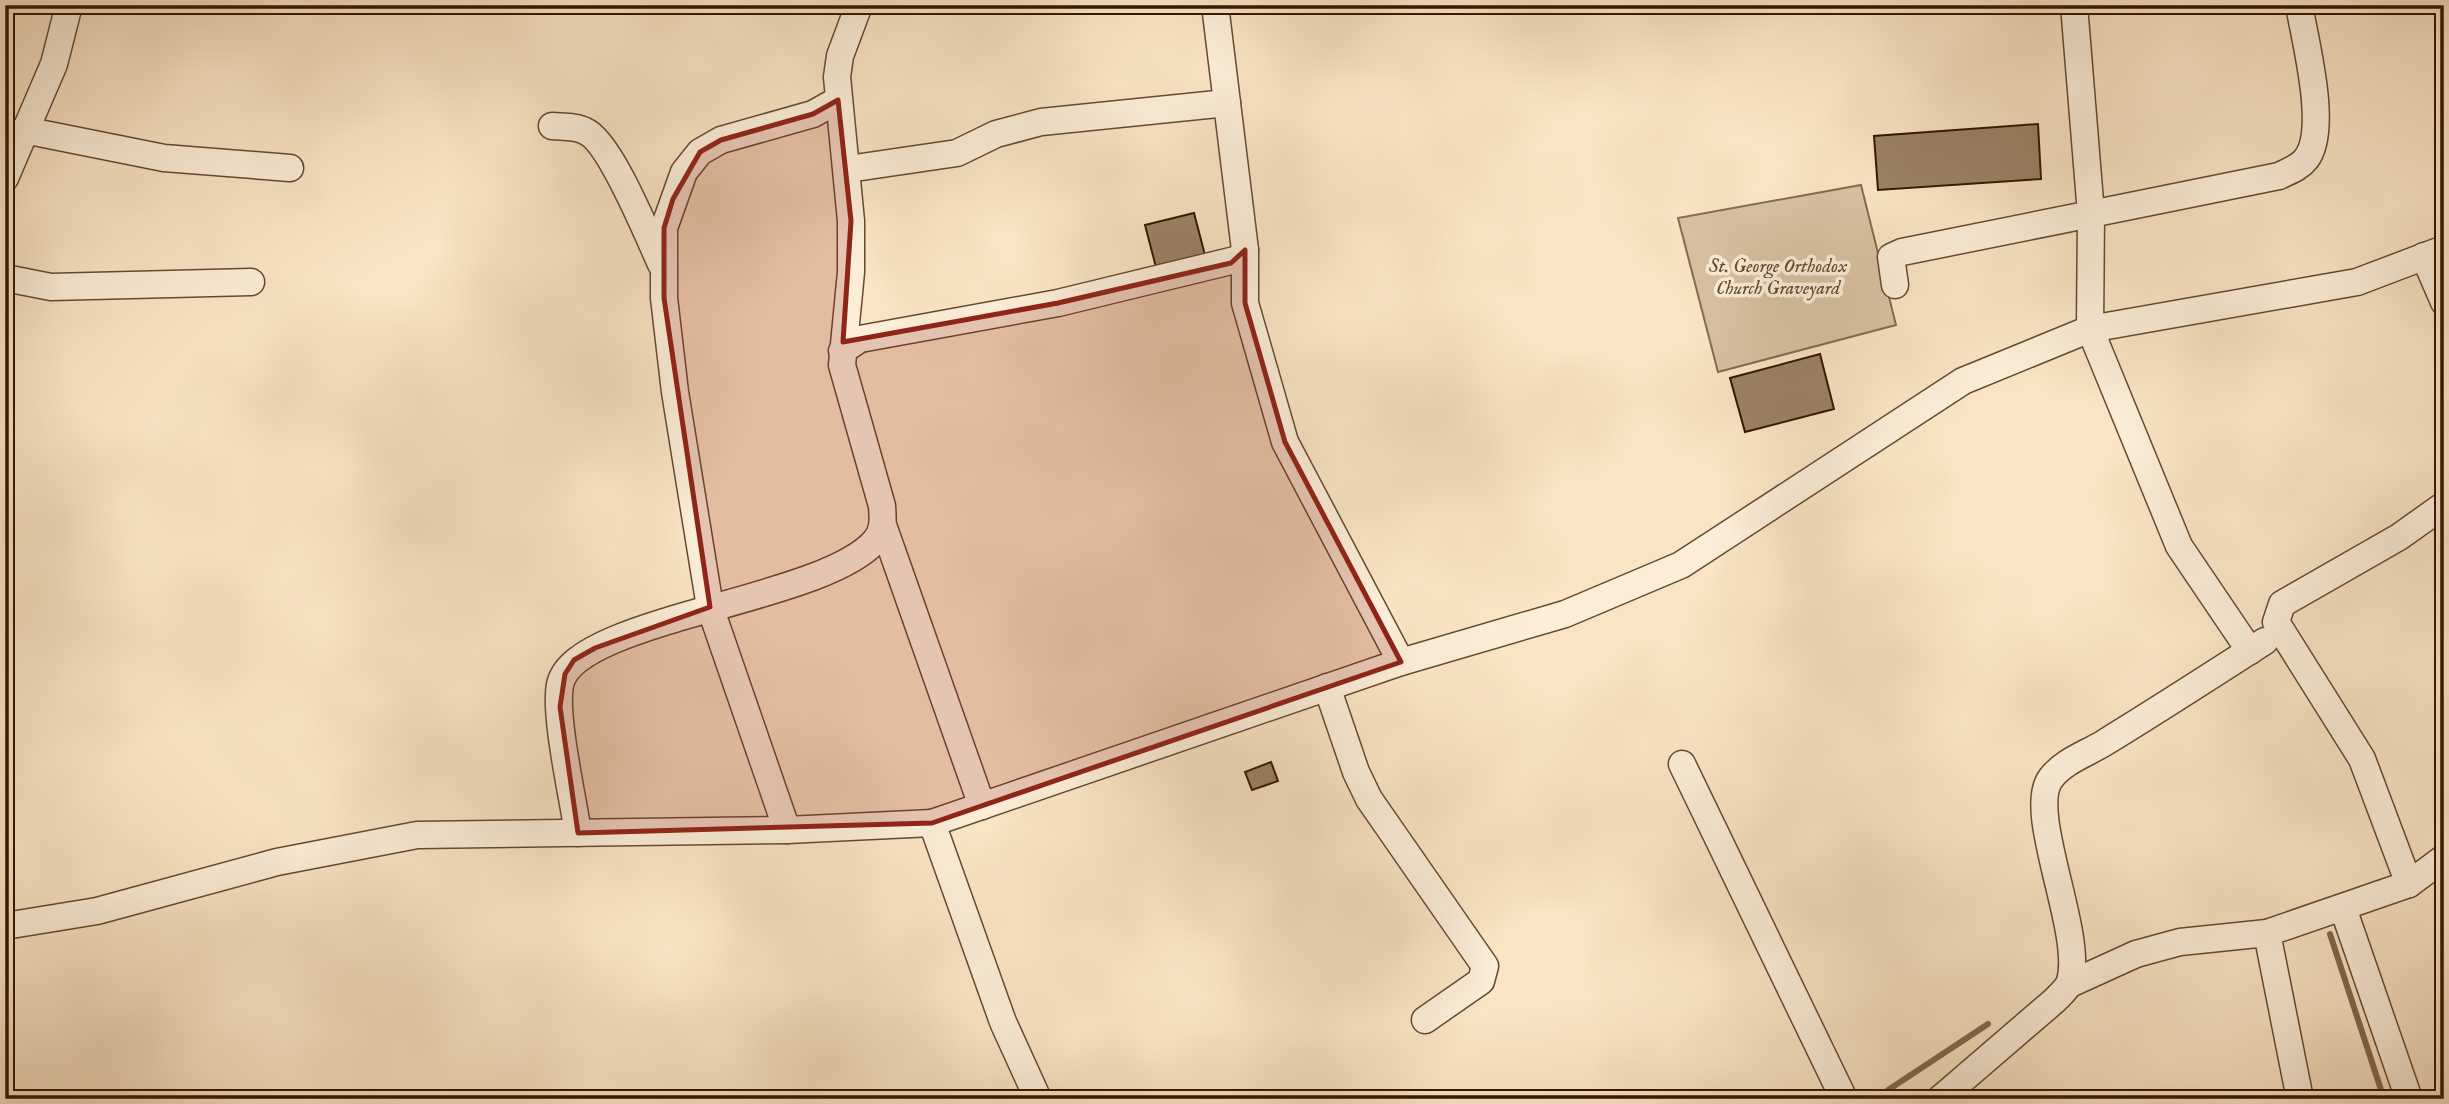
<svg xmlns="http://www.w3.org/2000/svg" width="2449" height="1104" font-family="'IM FELL English',serif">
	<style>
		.green { fill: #d8c1a2; stroke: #866b52; stroke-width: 2 }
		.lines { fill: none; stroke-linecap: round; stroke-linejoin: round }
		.stream { stroke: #82674e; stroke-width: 6 }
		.building { fill: #9b8166; stroke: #351501; stroke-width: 2 }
		.minor-casing { stroke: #664932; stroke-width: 29 }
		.minor { stroke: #fbedd8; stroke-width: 26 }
		.marked { fill: #8f2418; fill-opacity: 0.2; stroke: #8f2418; stroke-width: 5; stroke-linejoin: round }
		.labels { text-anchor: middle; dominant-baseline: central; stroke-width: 7; stroke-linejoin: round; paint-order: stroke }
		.park-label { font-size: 19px; font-style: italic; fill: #664931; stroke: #fbedd8 }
	</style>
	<rect width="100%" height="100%" fill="#f9e4c3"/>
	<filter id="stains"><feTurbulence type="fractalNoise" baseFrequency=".00286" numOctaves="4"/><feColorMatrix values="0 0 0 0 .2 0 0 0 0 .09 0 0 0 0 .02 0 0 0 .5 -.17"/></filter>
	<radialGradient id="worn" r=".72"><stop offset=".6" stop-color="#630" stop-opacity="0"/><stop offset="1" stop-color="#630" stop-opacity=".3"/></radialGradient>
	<polygon class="green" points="1861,185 1896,325 1718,372 1678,218"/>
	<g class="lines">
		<g class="stream">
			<polyline points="2330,934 2384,1099"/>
			<polyline points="1888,1090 1988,1024"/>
		</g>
	</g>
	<g class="building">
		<polygon points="2038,124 2041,179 1878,190 1874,136"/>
		<polygon points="1194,213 1206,259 1157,271 1145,225"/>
		<polygon points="1820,354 1834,409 1745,432 1730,378"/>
		<polygon points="1271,762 1278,781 1252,790 1245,772"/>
	</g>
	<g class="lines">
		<defs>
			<g id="minor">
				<path d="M552 126C563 127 576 126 585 131 610 141 648 236 661 264"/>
				<polyline points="24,130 164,158 290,168"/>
				<polyline points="848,169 957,153 996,134 1041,122 1227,103"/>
				<polyline points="5,178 54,64 69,5"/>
				<polyline points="1245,250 1245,303 1285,442 1401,662"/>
				<polyline points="2424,256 2444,302"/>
				<polyline points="5,278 51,287 251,282"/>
				<polyline points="1895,285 1891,257 1902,252 2091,214 2074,5"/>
				<polyline points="842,351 860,339 1058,303 1239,259 1245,250 1215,5"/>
				<polyline points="883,525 982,806"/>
				<path d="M2250 651 2179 546 2090 329 2091 214 2279 176C2289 171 2299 168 2306 159 2329 130 2305 41 2299 5"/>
				<polyline points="1327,687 1356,772 1369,799 1485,966 1481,981 1425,1020"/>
				<polyline points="1682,764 1844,1099"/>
				<polyline points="787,830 710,607 675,392 664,298 664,228 684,172 700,152 721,140 813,114 838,100"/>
				<path d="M578 833C573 798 554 716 560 685 573 618 822 602 875 541 884 531 883 519 882 506L842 365 851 272V221L837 77 840 56 859 5"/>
				<polyline points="2409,884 2444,858"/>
				<polyline points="2343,908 2409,1099"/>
				<polyline points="5,926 97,911 277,862 417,835 787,830 932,823"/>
				<polyline points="2070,984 2136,954 2180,942 2267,933"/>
				<polyline points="1038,1099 1003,1022 932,823 1401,662 1565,614 1681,565 1963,381 2090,329 2357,282 2444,249"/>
				<path d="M1940 1099 2054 1001C2060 995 2068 988 2070 981 2084 932 2025 811 2051 778 2064 761 2086 754 2104 743 2158 710 2212 675 2265 641"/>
				<polyline points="2300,1099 2267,933 2409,884 2362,759 2276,622 2282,604 2399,537 2444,505"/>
			</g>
		</defs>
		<use href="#minor" class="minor-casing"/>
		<use href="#minor" class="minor"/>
	</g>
	<path class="marked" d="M838 100 851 221 843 342 1058 303 1231 263 1245 250V303L1285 442 1401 662 932 823 578 833 560 707 565 674 574 660 595 648 710 607 664 298V228L673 199 700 152 721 140 813 114Z"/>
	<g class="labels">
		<g class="park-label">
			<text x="1778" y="267">St. George Orthodox<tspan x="1778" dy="22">Church Graveyard</tspan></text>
		</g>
	</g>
	<rect width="2449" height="1104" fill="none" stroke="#f9e4c3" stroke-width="28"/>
	<rect x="7" y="7" width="2435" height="1090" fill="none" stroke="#351501" stroke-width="3.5"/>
	<rect x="14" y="14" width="2421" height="1076" fill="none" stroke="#351501" stroke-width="2"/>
	<rect width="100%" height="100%" filter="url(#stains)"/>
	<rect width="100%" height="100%" fill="url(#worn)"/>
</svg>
